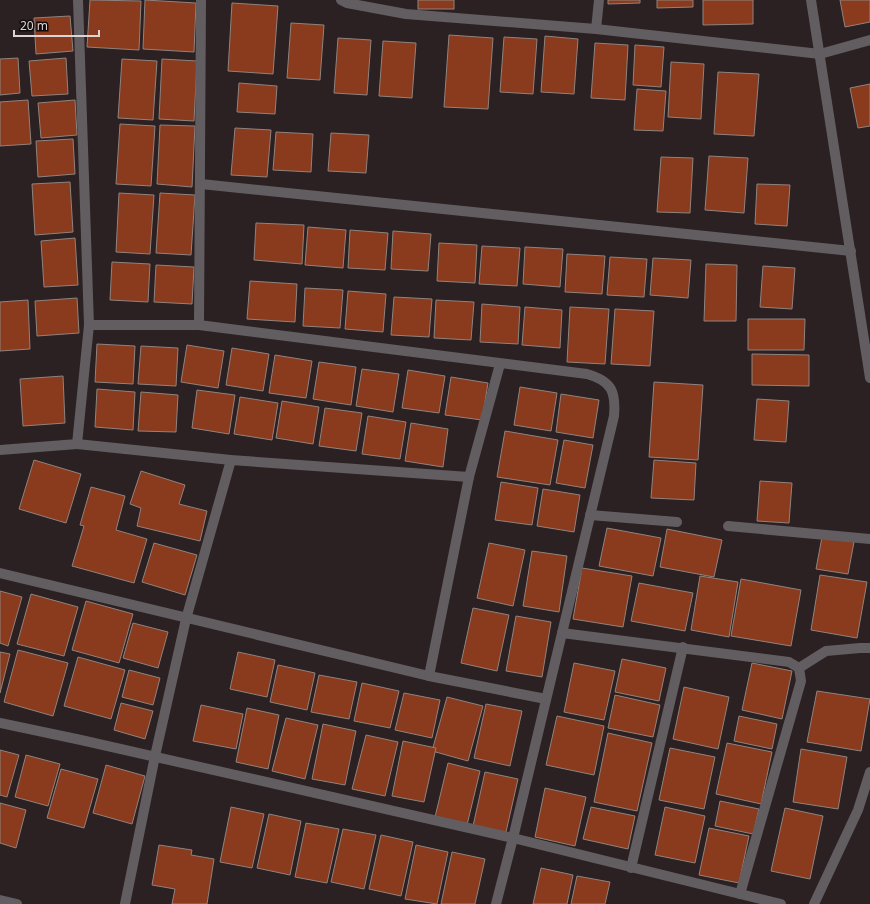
<svg xmlns="http://www.w3.org/2000/svg" width="870" height="904" font-family="'Noto Sans',sans-serif">
	<style>
		.building { fill: #8a3a1d; stroke: #90837e }
		.lines { fill: none; stroke-linecap: round; stroke-linejoin: round }
		.street { stroke: #615d60; stroke-width: 10 }
	</style>
	<rect width="100%" height="100%" fill="#2b2022"/>
	<g class="building">
		<polygon points="90,0 141,1 139,50 87,47"/>
		<polygon points="145,0 196,3 194,52 143,49"/>
		<rect x="418" y="0" width="36" height="9"/>
		<polygon points="608,0 640,0 640,3 608,4"/>
		<polygon points="657,0 693,0 693,7 657,8"/>
		<polygon points="703,0 753,0 753,24 703,25"/>
		<polygon points="840,0 870,0 870,22 845,27"/>
		<polygon points="232,3 278,6 273,74 228,71"/>
		<polygon points="70,16 73,51 36,54 34,18"/>
		<polygon points="291,23 324,25 320,80 287,78"/>
		<polygon points="449,35 493,38 488,109 444,107"/>
		<polygon points="545,36 578,39 574,94 541,92"/>
		<polygon points="504,37 537,39 533,94 500,92"/>
		<polygon points="338,38 371,40 367,95 334,93"/>
		<polygon points="383,41 416,43 412,98 379,96"/>
		<polygon points="595,43 628,45 625,100 591,98"/>
		<polygon points="635,45 664,47 661,87 633,85"/>
		<polygon points="18,58 20,93 0,95 0,59"/>
		<polygon points="66,58 68,94 32,96 29,61"/>
		<polygon points="122,59 157,61 153,120 118,118"/>
		<polygon points="162,59 197,61 194,121 159,119"/>
		<polygon points="671,62 704,64 701,119 668,117"/>
		<polygon points="718,72 759,74 754,136 714,134"/>
		<polygon points="239,83 277,86 275,114 237,112"/>
		<polygon points="870,84 870,126 858,128 850,88"/>
		<polygon points="637,89 666,91 663,131 634,130"/>
		<polygon points="28,100 31,144 0,146 0,102"/>
		<polygon points="75,100 77,135 41,138 38,103"/>
		<polygon points="120,124 155,126 151,186 116,184"/>
		<polygon points="160,125 195,126 192,187 157,184"/>
		<polygon points="235,128 271,130 267,177 231,175"/>
		<polygon points="276,132 313,134 311,172 273,170"/>
		<polygon points="331,133 369,135 366,173 328,171"/>
		<polygon points="73,139 75,174 38,177 36,141"/>
		<polygon points="709,156 748,158 744,213 705,210"/>
		<polygon points="661,157 693,158 690,213 657,212"/>
		<polygon points="70,182 73,232 35,235 32,184"/>
		<polygon points="757,184 790,185 787,226 755,224"/>
		<polygon points="119,193 154,195 150,254 116,252"/>
		<polygon points="160,193 195,195 191,255 156,253"/>
		<polygon points="256,223 304,225 302,264 254,260"/>
		<polygon points="308,227 346,230 343,268 305,265"/>
		<polygon points="350,230 388,233 385,270 348,268"/>
		<polygon points="393,231 431,234 428,271 391,269"/>
		<polygon points="75,238 78,285 44,287 41,241"/>
		<polygon points="439,243 477,245 475,283 437,281"/>
		<polygon points="482,246 520,248 517,286 479,284"/>
		<polygon points="525,247 563,249 560,287 523,284"/>
		<polygon points="567,254 605,256 602,294 565,292"/>
		<polygon points="610,257 647,259 644,297 607,295"/>
		<polygon points="653,258 691,260 688,298 650,295"/>
		<polygon points="112,262 150,264 148,302 110,300"/>
		<polygon points="706,264 737,265 736,321 704,321"/>
		<polygon points="156,265 194,267 192,304 154,302"/>
		<polygon points="763,266 795,268 792,309 760,307"/>
		<polygon points="250,281 297,284 295,322 247,319"/>
		<polygon points="305,288 343,290 340,328 303,326"/>
		<polygon points="348,291 386,294 383,332 345,329"/>
		<polygon points="394,297 432,299 429,337 391,335"/>
		<polygon points="77,298 79,333 37,336 35,301"/>
		<polygon points="28,300 30,349 0,351 0,302"/>
		<polygon points="436,300 474,302 471,340 434,338"/>
		<polygon points="482,304 520,307 518,344 480,342"/>
		<polygon points="525,307 562,310 560,348 522,345"/>
		<polygon points="570,307 609,309 605,364 567,362"/>
		<polygon points="615,309 654,311 650,366 611,364"/>
		<polygon points="748,319 805,319 804,350 748,350"/>
		<polygon points="97,344 135,346 133,384 95,382"/>
		<polygon points="187,345 224,351 218,388 181,382"/>
		<polygon points="141,346 178,348 176,386 138,384"/>
		<polygon points="232,348 269,354 263,391 226,385"/>
		<polygon points="752,354 809,355 809,386 752,385"/>
		<polygon points="275,355 312,361 306,398 269,393"/>
		<polygon points="319,362 356,367 351,405 313,399"/>
		<polygon points="362,369 399,374 393,412 356,406"/>
		<polygon points="408,370 445,376 439,413 402,408"/>
		<polygon points="63,376 65,423 23,426 20,379"/>
		<polygon points="451,377 488,383 482,420 445,415"/>
		<polygon points="654,382 703,385 698,460 649,457"/>
		<polygon points="520,387 557,393 551,431 514,425"/>
		<polygon points="97,389 135,392 133,430 95,427"/>
		<polygon points="197,390 235,395 229,434 192,428"/>
		<polygon points="141,392 178,395 176,432 138,431"/>
		<polygon points="561,394 599,400 593,438 556,432"/>
		<polygon points="240,397 278,403 272,440 234,434"/>
		<polygon points="757,399 789,401 786,442 754,440"/>
		<polygon points="282,401 319,407 313,444 276,438"/>
		<polygon points="325,408 362,413 356,451 319,446"/>
		<polygon points="368,416 406,422 400,459 362,454"/>
		<polygon points="411,423 448,429 443,467 405,461"/>
		<polygon points="505,431 558,440 550,485 497,477"/>
		<polygon points="564,440 593,445 585,488 556,483"/>
		<polygon points="34,460 81,474 66,523 19,509"/>
		<polygon points="654,460 696,463 694,500 651,498"/>
		<polygon points="141,471 185,485 179,504 207,511 200,541 137,526 141,508 130,504"/>
		<polygon points="760,481 792,483 789,523 757,521"/>
		<polygon points="501,482 538,488 532,525 495,520"/>
		<polygon points="91,487 125,496 116,530 147,539 134,583 72,566 84,526 80,525"/>
		<polygon points="543,489 580,495 574,532 537,526"/>
		<polygon points="607,528 661,538 653,576 599,566"/>
		<polygon points="667,529 722,540 714,577 660,567"/>
		<polygon points="822,537 854,542 848,574 816,569"/>
		<polygon points="154,543 197,555 185,595 142,582"/>
		<polygon points="489,543 525,550 513,606 477,598"/>
		<polygon points="532,551 567,556 559,612 523,606"/>
		<polygon points="582,568 632,576 623,627 573,619"/>
		<polygon points="820,575 867,582 857,638 811,630"/>
		<polygon points="700,576 738,582 729,637 691,630"/>
		<polygon points="741,579 801,590 791,646 731,636"/>
		<polygon points="639,583 693,593 685,631 631,621"/>
		<polygon points="0,591 22,597 8,646 0,643"/>
		<polygon points="31,594 78,607 64,656 17,644"/>
		<polygon points="86,601 133,614 119,663 72,650"/>
		<polygon points="473,608 509,615 497,671 461,663"/>
		<polygon points="516,616 551,622 542,677 506,671"/>
		<polygon points="133,623 168,632 158,668 123,658"/>
		<polygon points="18,650 68,663 53,716 4,702"/>
		<polygon points="0,652 10,654 0,693"/>
		<polygon points="238,652 275,660 267,697 230,689"/>
		<polygon points="78,657 125,670 111,719 64,706"/>
		<polygon points="622,659 666,668 659,701 615,692"/>
		<polygon points="574,663 615,671 604,720 564,712"/>
		<polygon points="752,663 792,671 782,719 742,710"/>
		<polygon points="278,665 315,673 307,710 270,702"/>
		<polygon points="129,670 160,678 153,705 122,697"/>
		<polygon points="319,675 357,682 349,719 311,712"/>
		<polygon points="362,683 399,691 390,728 354,721"/>
		<polygon points="684,687 729,697 718,749 673,739"/>
		<polygon points="817,691 870,699 861,751 807,742"/>
		<polygon points="404,693 440,700 432,738 395,730"/>
		<polygon points="615,695 660,705 653,737 608,728"/>
		<polygon points="447,697 483,706 468,761 432,751"/>
		<polygon points="121,703 153,711 145,739 114,730"/>
		<polygon points="486,704 522,711 510,766 474,758"/>
		<polygon points="201,705 243,714 236,749 193,741"/>
		<polygon points="247,708 279,715 268,769 236,762"/>
		<polygon points="557,716 604,726 594,775 546,765"/>
		<polygon points="739,716 777,724 772,749 734,741"/>
		<polygon points="286,718 318,725 305,779 272,771"/>
		<polygon points="323,724 356,731 345,785 312,779"/>
		<polygon points="608,733 652,743 637,811 594,802"/>
		<polygon points="366,735 398,742 385,796 352,789"/>
		<polygon points="403,741 436,748 424,802 392,796"/>
		<polygon points="727,743 772,752 761,804 716,794"/>
		<polygon points="670,748 715,757 704,809 659,800"/>
		<polygon points="801,749 847,757 838,809 793,802"/>
		<polygon points="0,750 19,755 7,797 0,795"/>
		<polygon points="26,755 60,764 48,806 15,797"/>
		<polygon points="448,763 480,771 467,825 435,817"/>
		<polygon points="106,765 145,776 132,824 93,813"/>
		<polygon points="61,769 98,779 84,828 47,818"/>
		<polygon points="485,772 518,779 506,832 473,826"/>
		<polygon points="545,788 586,797 575,846 535,837"/>
		<polygon points="720,801 759,809 753,834 715,826"/>
		<polygon points="0,803 26,810 16,848 0,843"/>
		<polygon points="231,807 264,814 252,868 220,862"/>
		<polygon points="591,807 635,816 628,849 583,839"/>
		<polygon points="665,807 705,816 695,863 655,855"/>
		<polygon points="785,808 823,816 810,879 771,871"/>
		<polygon points="269,814 301,821 290,875 257,868"/>
		<polygon points="306,823 339,829 327,883 295,877"/>
		<polygon points="709,828 749,836 739,883 699,875"/>
		<polygon points="343,829 376,835 364,889 331,882"/>
		<polygon points="381,835 413,842 401,896 369,889"/>
		<polygon points="159,845 192,850 191,855 214,859 207,904 172,904 175,889 152,885"/>
		<polygon points="416,845 448,852 437,904 405,899"/>
		<polygon points="452,852 485,859 475,904 441,904"/>
		<polygon points="541,868 573,875 567,904 533,904"/>
		<polygon points="577,876 610,882 605,904 571,904"/>
	</g>
	<g class="lines">
		<g class="street">
			<polyline points="78,0 89,325 199,325"/>
			<path d="M201 0 199 325 587 374C612 381 616 392 614 416L513 838 781 904"/>
			<polyline points="341,0 347,3 406,14 596,29 820,54 870,40"/>
			<polyline points="811,0 870,378"/>
			<polyline points="596,29 599,0"/>
			<polyline points="201,184 851,251"/>
			<polyline points="77,444 231,460 469,477 500,364"/>
			<polyline points="0,450 77,444 89,325"/>
			<polyline points="590,515 677,522"/>
			<polyline points="728,526 870,539"/>
			<polyline points="0,573 429,676 546,699"/>
			<polyline points="562,633 789,662 799,668 801,681 740,894"/>
			<polyline points="799,668 826,651 860,648 870,648"/>
			<polyline points="429,676 469,477"/>
			<polyline points="0,723 81,740 513,838 496,904"/>
			<polyline points="631,868 683,647"/>
			<polyline points="0,900 17,904"/>
			<polyline points="125,904 155,756 186,619 231,460"/>
			<polyline points="814,904 858,810 870,772"/>
		</g>
	</g>
	<path d="M14 30v6h85v-6" fill="none" stroke="#dcd5d6" stroke-width="2"/>
	<text x="20" y="30" font-size="12" fill="#dcd5d6" stroke="#100b0c" stroke-width="3" paint-order="stroke">20 m</text>
</svg>
